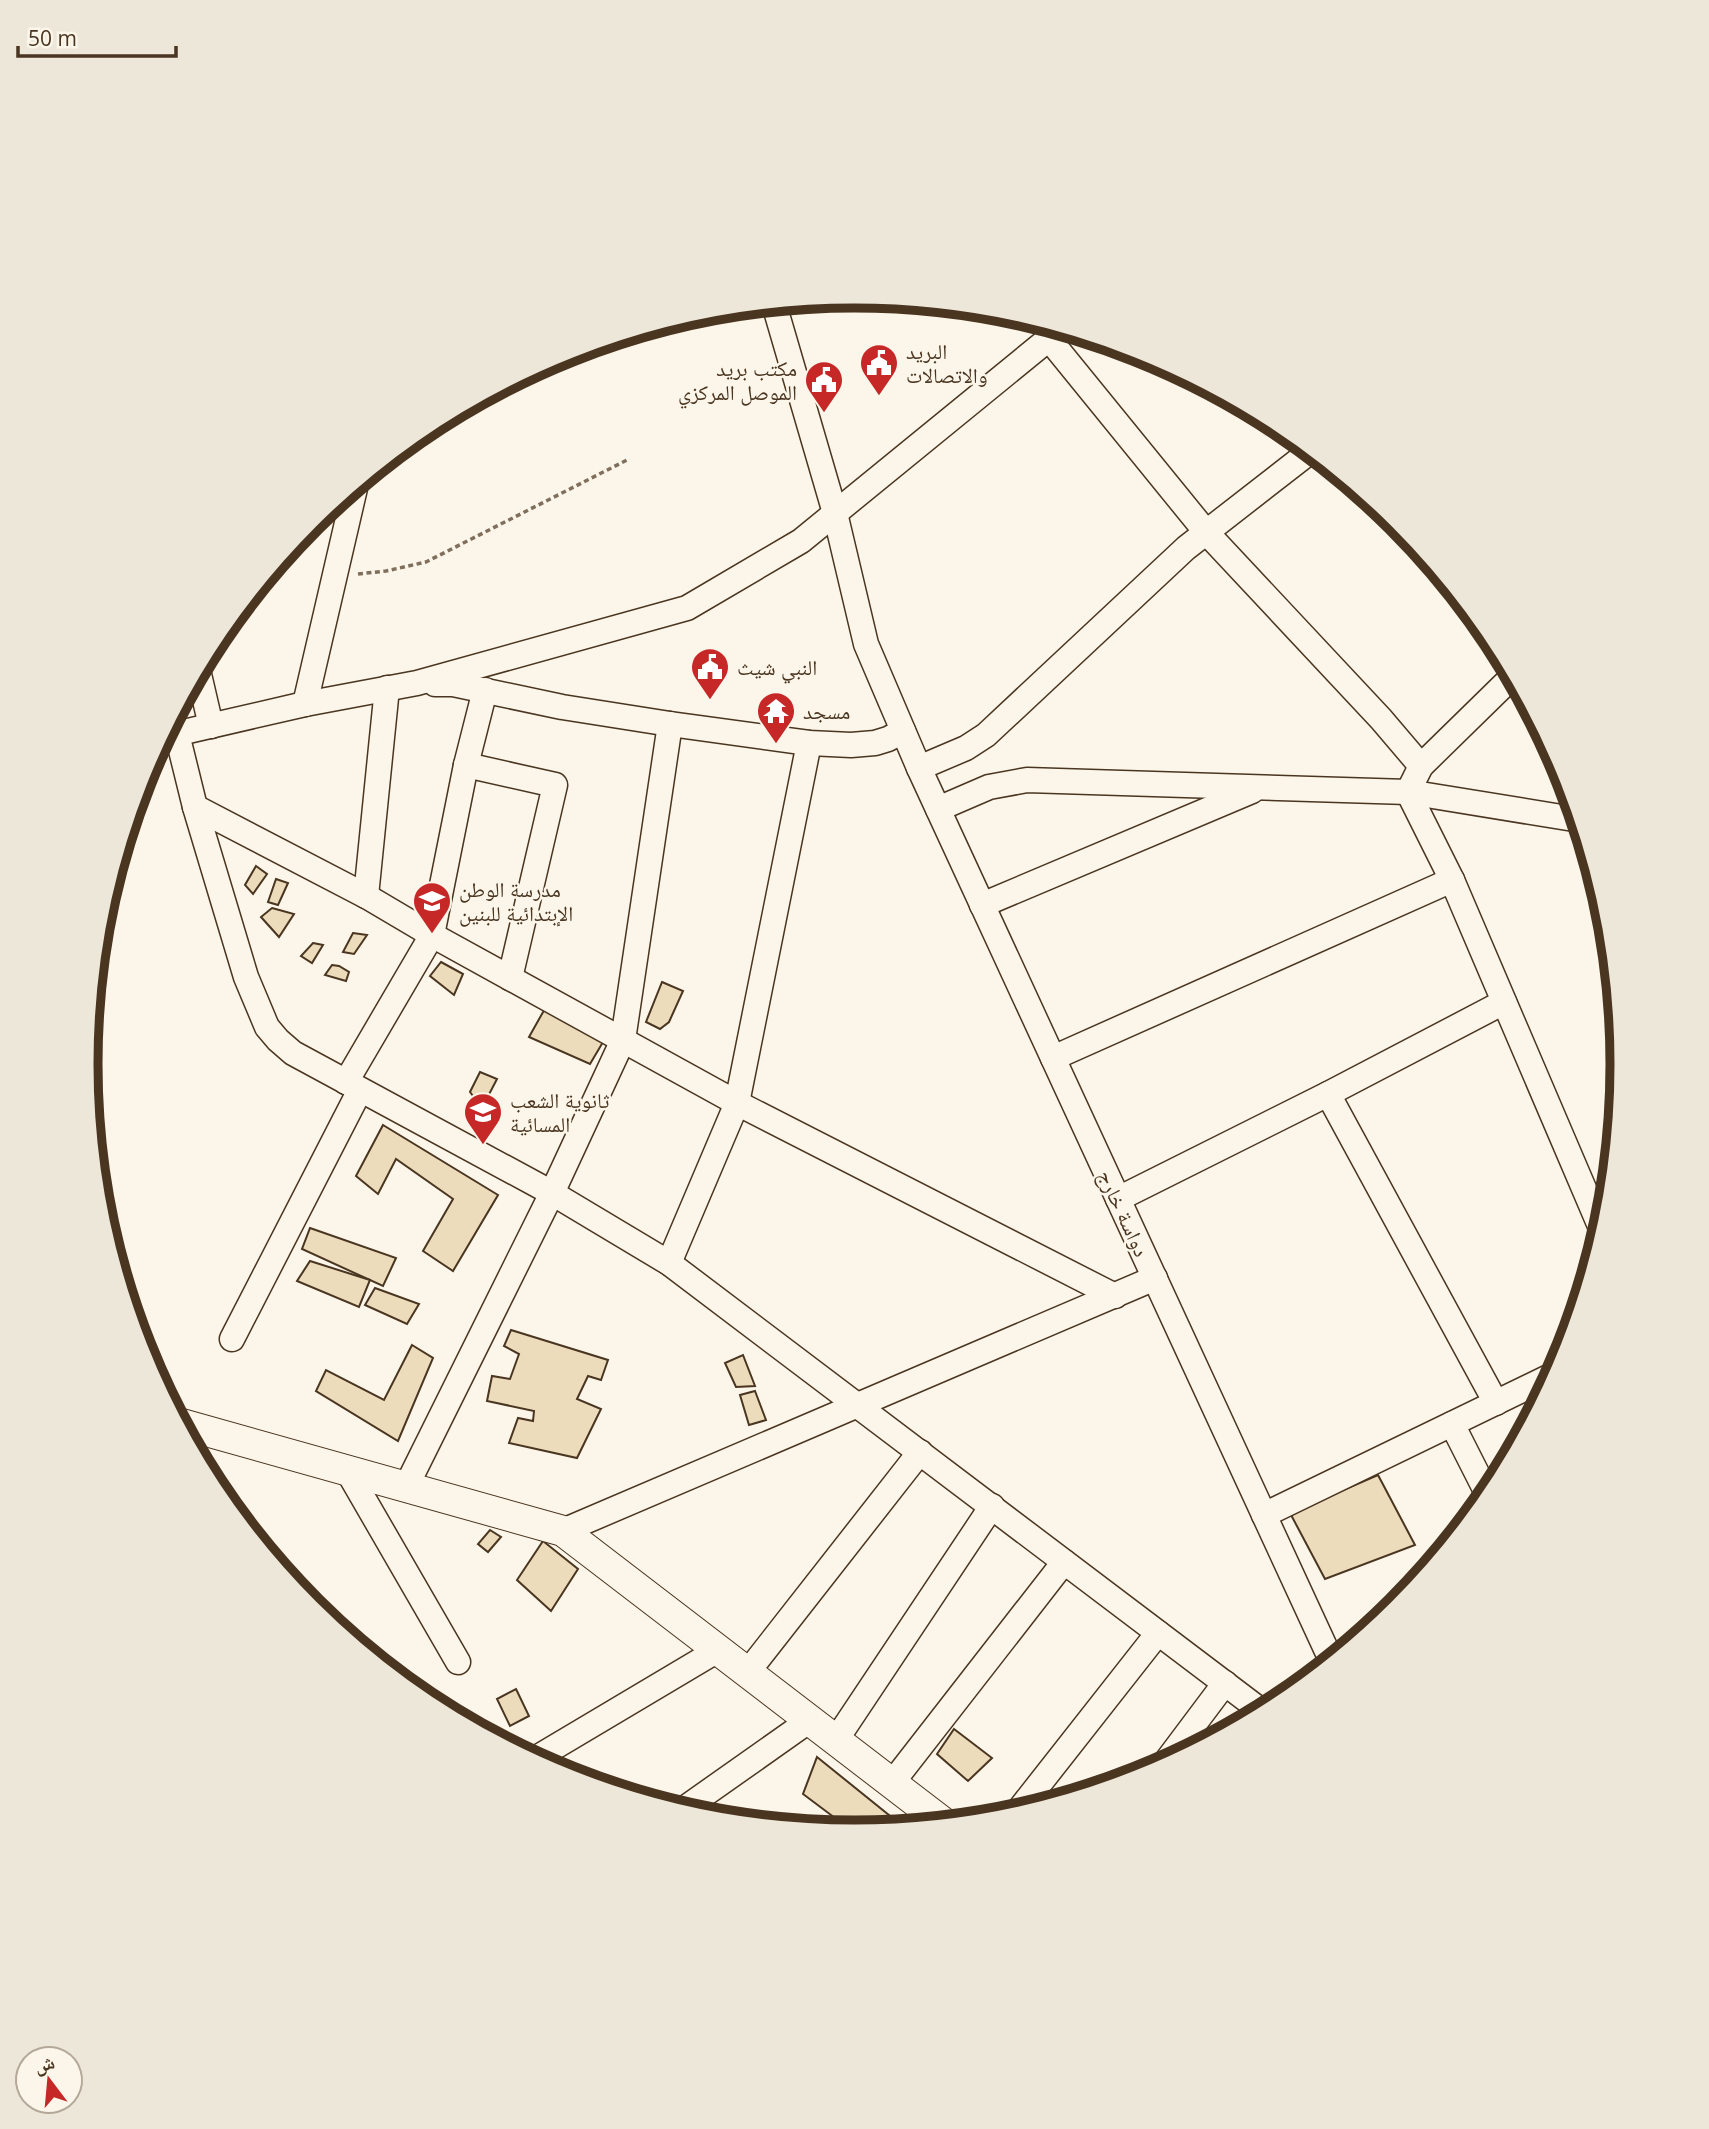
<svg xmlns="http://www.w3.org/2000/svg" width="1709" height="2129" font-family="'Open Sans','Noto Naskh Arabic',sans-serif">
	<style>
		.building { fill: #ecdcbc; stroke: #4a3520; stroke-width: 2 }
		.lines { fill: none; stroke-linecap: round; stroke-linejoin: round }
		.minor-casing { stroke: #4a3520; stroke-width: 27 }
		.major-casing { stroke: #4a3520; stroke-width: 32 }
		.path { stroke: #7f6f5c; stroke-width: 3.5; stroke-dasharray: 5 3.5; stroke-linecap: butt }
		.minor { stroke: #fbf6e9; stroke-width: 24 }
		.major { stroke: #fbf6e9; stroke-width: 30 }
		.labels { text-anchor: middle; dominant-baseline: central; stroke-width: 5; stroke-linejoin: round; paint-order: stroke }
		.poi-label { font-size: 21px; fill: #4a3520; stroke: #fbf6e9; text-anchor: start }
		.street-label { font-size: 21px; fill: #4a3520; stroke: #fbf6e9 }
		.rim { fill: none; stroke: #4a3520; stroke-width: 9 }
	</style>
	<rect width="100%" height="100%" fill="#fbf6e9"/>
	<g class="building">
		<polygon points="256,866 267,874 253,894 245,885"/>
		<polygon points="276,879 288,883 278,905 268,902"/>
		<polygon points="272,908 294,914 279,937 261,917"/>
		<polygon points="353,933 367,935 354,954 343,952"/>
		<polygon points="313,943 323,945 312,963 301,956"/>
		<polygon points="441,962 463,974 454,995 430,976"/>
		<polygon points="332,965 339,966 349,972 346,981 325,975"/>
		<polygon points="662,982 683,991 669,1022 660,1029 646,1022"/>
		<polygon points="547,1005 606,1037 590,1064 529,1037"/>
		<polygon points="480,1072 497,1079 482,1108 470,1092"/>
		<polygon points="383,1125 498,1195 453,1271 423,1251 453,1199 396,1159 378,1194 356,1176"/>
		<polygon points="310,1228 396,1258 383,1286 302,1249"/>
		<polygon points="310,1261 370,1280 359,1307 297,1281"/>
		<polygon points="375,1288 419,1304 407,1324 365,1305"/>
		<polygon points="511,1330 608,1360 601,1380 588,1376 577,1399 601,1409 577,1458 509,1443 518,1418 533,1421 534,1411 487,1401 492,1376 510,1379 519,1354 504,1346"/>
		<polygon points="412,1345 433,1358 398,1441 316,1391 326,1370 384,1400"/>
		<polygon points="743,1355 755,1386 736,1387 725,1363"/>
		<polygon points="755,1391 766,1420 749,1425 740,1395"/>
		<polygon points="1378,1475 1415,1545 1325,1579 1290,1513"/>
		<polygon points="490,1530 501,1537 488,1552 478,1544"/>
		<polygon points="543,1541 578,1569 551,1611 517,1580"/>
		<polygon points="516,1689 529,1716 510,1726 497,1699"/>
		<polygon points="954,1729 992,1758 968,1781 937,1754"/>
		<polygon points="817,1757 905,1828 855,1833 803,1794"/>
	</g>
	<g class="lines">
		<defs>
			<g id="minor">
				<polyline points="774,304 835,513 866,644 919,768 1332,1662"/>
				<polyline points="1045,326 1049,339 1206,532 1381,719 1421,766"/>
				<polyline points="198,670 211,726"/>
				<polyline points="1514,675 1421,766 1408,792 1452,880 1603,1233"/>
				<polyline points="435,684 453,684 562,707 670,724 809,743 851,745 875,743 888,739 903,731"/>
				<polyline points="305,704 356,484"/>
				<polyline points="177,734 195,807 246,977 267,1027 278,1040 293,1053 552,1193 669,1263 1264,1713"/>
				<polyline points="162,737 305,704 417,683 687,608 801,541 1062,328"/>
				<polyline points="466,765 555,785 510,978"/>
				<polyline points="919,768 966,748 986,735 1186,548 1312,450"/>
				<polyline points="195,807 366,896 432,935 737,1103 1115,1296"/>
				<polyline points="938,809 989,787 1027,780 1408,792 1580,820"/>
				<polyline points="366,896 387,688"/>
				<polyline points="982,905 1252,791"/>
				<polyline points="1053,1058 1452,880"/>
				<polyline points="346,1082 432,935 466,765 485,690"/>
				<polyline points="1328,1094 1496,1403"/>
				<polyline points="1118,1199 1328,1094 1504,1002"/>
				<polyline points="669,1263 737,1103 809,743"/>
				<polyline points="232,1339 360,1090"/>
				<polyline points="1452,1424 1489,1497"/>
				<polyline points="347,1470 458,1662"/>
				<polyline points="406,1487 552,1193 623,1040 670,724"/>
				<polyline points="1264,1515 1557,1373"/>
				<polyline points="563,1531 1155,1278"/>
				<polyline points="747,1673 920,1452"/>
				<polyline points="836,1740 992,1506"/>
				<polyline points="533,1760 718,1650"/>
				<polyline points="1162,1767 1225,1683"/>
				<polyline points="892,1783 1064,1562"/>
				<polyline points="681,1811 810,1720"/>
				<polyline points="1015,1815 1158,1633"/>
			</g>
			<polyline id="major" points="178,1423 563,1531 945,1824"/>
		</defs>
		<use href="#minor" class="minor-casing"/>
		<use href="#major" class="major-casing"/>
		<polyline class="path" points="358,574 386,571 426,562 627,460"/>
		<use href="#minor" class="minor"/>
		<use href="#major" class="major"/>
	</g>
	<defs>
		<symbol id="civic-pin" viewBox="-11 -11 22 30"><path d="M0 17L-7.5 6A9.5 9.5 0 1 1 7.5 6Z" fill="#c62828" stroke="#fbf6e9"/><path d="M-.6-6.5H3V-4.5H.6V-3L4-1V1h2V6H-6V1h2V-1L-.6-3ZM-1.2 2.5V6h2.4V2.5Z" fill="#fff"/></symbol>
		<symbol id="temple-pin" viewBox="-11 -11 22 30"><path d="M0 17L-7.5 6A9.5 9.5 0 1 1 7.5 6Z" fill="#c62828" stroke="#fbf6e9"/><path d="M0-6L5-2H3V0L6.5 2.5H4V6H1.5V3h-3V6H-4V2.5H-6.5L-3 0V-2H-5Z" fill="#fff"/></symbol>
		<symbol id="school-pin" viewBox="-11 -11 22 30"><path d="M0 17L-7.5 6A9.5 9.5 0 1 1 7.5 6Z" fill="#c62828" stroke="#fbf6e9"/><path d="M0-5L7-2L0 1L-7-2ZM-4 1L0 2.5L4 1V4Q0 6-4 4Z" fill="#fff"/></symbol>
	</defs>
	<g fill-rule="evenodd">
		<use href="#civic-pin" x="857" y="341" width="44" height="60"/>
		<use href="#civic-pin" x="802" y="358" width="44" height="60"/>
		<use href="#civic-pin" x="688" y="645" width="44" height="60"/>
		<use href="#temple-pin" x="754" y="689" width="44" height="60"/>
		<use href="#school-pin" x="410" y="879" width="44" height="60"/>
		<use href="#school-pin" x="461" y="1090" width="44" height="60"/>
	</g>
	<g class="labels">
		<g class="poi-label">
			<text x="906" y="351">البريد<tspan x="906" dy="24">والاتصالات</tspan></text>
			<text x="797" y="368" text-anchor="end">مكتب بريد<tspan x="797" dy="24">الموصل المركزي</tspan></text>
			<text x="737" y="667">النبي شيث</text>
			<text x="803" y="711">مسجد</text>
			<text x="459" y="889">مدرسة الوطن<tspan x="459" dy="24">الإبتدائية للبنين</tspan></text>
			<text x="510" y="1100">ثانوية الشعب<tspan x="510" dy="24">المسائية</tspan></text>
		</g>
		<g class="street-label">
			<text transform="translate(1124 1213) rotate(65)">دواسة خارج</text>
		</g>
	</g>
	<path d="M0 0H1709V2129H0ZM98 1064a756 756 0 1 1 1512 0a756 756 0 1 1-1512 0Z" fill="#ede7d9" fill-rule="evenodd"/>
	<path class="rim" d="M98 1064a756 756 0 1 1 1512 0a756 756 0 1 1-1512 0Z"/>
	<g transform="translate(49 2080) rotate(344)"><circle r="33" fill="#fbf6e9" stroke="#b4a999" stroke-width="2"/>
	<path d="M0-5L12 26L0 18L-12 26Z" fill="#c62828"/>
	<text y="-10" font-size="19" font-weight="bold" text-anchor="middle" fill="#4a3520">ش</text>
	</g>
	<path d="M18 46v10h158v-10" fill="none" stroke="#4a3520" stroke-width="3.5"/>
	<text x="28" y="46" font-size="21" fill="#4a3520" stroke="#fbf6e9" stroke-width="5" paint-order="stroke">50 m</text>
</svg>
